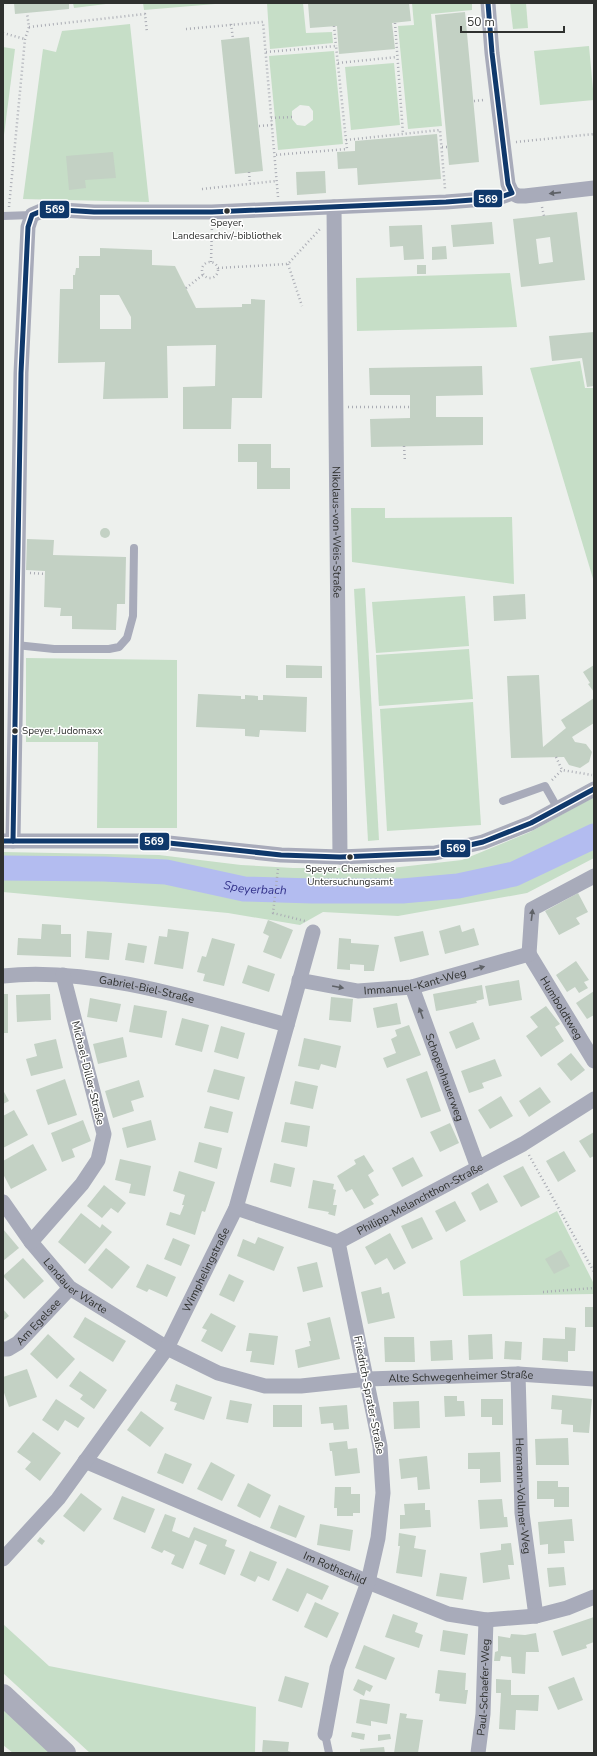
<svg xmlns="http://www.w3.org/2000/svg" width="597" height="1756" font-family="'Nunito Sans',sans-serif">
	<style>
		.green { fill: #c6dec7; fill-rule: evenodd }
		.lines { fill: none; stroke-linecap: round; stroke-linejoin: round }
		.river { stroke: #b3bcf0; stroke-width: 25 }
		.building { fill: #c3d1c4; fill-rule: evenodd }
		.path { stroke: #aaacb4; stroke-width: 2.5; stroke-dasharray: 1 3; stroke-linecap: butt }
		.lane { stroke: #a8abba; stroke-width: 8 }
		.street { stroke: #a8abba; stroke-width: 15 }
		.primary { stroke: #abadbb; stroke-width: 22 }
		.bus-1-casing { stroke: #fff; stroke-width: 8 }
		.bus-1 { stroke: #0f386b; stroke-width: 5 }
		.oneway { fill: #5f6267 }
		.bus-dot { fill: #2f312f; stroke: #fff; stroke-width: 1.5 }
		.labels { text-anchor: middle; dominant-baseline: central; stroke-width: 3; stroke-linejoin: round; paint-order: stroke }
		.bus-label { font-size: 10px; fill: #2f312f; stroke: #fff }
		.street-label { font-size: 11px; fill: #2f312f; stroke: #fff }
		.water-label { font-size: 12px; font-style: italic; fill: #323189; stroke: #fff }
		.line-badge { stroke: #fff; stroke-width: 1.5 }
		.badge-label { font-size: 11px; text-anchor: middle; font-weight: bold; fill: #fff }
	</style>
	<rect width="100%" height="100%" fill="#edf0ed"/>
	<g class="green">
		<polygon points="73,3 114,3 74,8"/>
		<polygon points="143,3 227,3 144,10"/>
		<polygon points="267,3 303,3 306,33 332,32 333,43 270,49"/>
		<polygon points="412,3 472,3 472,10 431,14 442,126 408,129 398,26 414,25"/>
		<polygon points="510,3 526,3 528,28 513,29"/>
		<polygon points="130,24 149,202 23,199 43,49 56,52 62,31"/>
		<polygon points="589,46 594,100 540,105 534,51"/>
		<polygon points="3,47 15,49 3,143"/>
		<path d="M334 51 343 144 278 150 269 56ZM300 105 309 106 313 111V120L305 126 297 125 292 119V111Z"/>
		<polygon points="394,63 400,125 351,130 345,67"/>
		<polygon points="510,273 517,327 357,331 356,278"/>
		<polygon points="580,361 585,388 594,388 594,582 530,368"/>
		<polygon points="351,508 385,508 385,518 512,517 514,584 352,562"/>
		<polygon points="365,588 379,840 368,841 354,589"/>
		<polygon points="465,596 469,646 376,653 372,602"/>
		<polygon points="469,649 473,699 379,706 376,655"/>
		<polygon points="26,658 177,660 177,828 97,828 98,742 26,742"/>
		<polygon points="473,702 481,825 387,831 380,709"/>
		<polygon points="594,797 594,858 527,893 398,916 323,912 300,925 228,913 3,892 3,852 159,855 241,865 293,868 391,868 462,860 530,832"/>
		<polygon points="557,1211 594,1284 594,1294 463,1296 460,1261"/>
		<polygon points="3,1624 49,1666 256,1707 255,1753 90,1753 3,1673"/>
		<polygon points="3,1703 56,1753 13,1753 3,1745"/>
	</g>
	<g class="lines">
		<path class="river" id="s1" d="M3 868 104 869 166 872 244 889 313 891H402L458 886 514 874 594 836"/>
	</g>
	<g class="building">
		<polygon points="14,3 69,3 69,9 15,14"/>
		<polygon points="308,3 409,3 411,21 392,23 395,49 339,54 337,26 310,28"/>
		<polygon points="465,12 479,162 449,165 435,15"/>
		<polygon points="249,37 263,171 235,174 221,40"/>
		<polygon points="437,134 441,179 358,185 357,168 338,169 337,152 355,151 355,141"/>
		<polygon points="113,152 116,178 85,180 86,188 69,190 66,156"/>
		<polygon points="325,171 326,193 297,195 296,172"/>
		<path d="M577 212 585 280 521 287 513 219ZM550 237 553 262 539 264 536 239Z"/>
		<polygon points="492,222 494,244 453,247 451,225"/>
		<polygon points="422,225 424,259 404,260 403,246 390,247 389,226"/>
		<polygon points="446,246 447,259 432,260 432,247"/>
		<path d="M100 248 152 250V265L175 266 196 308 242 307V304H251V299L265 300 262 398H232L231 429H183V387L215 386 216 345 167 346 168 398 103 399 105 362 58 363 60 289H73V275H75L76 268H79V256H100ZM100 295H119L131 317V329H100Z"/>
		<rect x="417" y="265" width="9" height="9"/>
		<polygon points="594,332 594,386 587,387 582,358 552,361 549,336"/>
		<polygon points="482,366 483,395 436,396 436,417 483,417 483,445 371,447 370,419 410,418 410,395 370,395 369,368"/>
		<polygon points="238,444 271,444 271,468 290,468 290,489 257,489 257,462 238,462"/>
		<circle cx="105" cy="533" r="5"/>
		<polygon points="27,539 54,540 53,555 126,557 125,604 117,604 116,630 72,629 72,616 60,616 61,608 44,607 45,571 26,570"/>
		<polygon points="525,594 526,619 494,621 493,596"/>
		<polygon points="286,665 322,666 322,678 286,678"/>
		<polygon points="594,665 594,692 588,684 590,683 583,672"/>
		<polygon points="539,675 543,747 566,728 561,720 594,698 594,723 572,737 575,742 586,744 592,752 589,762 580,768 569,765 564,757 511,758 507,676"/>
		<polygon points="198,694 241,696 241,699 245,699 245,695 258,696 258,700 263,700 263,695 307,697 306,732 260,730 259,737 245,736 245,729 196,727"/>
		<polygon points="578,893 588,912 576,918 580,924 559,935 545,911"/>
		<polygon points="268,920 293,930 281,959 263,952 269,936 263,933"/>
		<polygon points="42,924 61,925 61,934 71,934 71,957 17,955 18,938 41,939"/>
		<polygon points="460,925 462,932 474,928 479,945 445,954 439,931"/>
		<polygon points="168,929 189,932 183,969 154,964 159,936 167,937"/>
		<polygon points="87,931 112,933 109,960 85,958"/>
		<polygon points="423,931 429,955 400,962 394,937"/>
		<polygon points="212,938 235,944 224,986 203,981 205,974 197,972 202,956 206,957"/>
		<polygon points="339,938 351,939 351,943 379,945 374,971 364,971 364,965 350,964 350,970 337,969"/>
		<polygon points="128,943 147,946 144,963 125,960"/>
		<polygon points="576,961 589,980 584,982 588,988 579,993 575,987 567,992 556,975"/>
		<polygon points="248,965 275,974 269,992 242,983"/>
		<polygon points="519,980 522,1000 489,1006 485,986"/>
		<polygon points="482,985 484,999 476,1001 477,1003 436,1011 433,994"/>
		<polygon points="594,991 594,1015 587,1019 576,1003"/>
		<rect x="3" y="994" width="5" height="39"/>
		<polygon points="50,994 51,1020 17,1022 16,995"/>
		<polygon points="331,997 353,999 351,1022 329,1020"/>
		<polygon points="90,998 121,1004 117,1022 87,1017"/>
		<polygon points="397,1003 401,1024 377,1028 373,1008"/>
		<polygon points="134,1005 167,1011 162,1038 129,1032"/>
		<polygon points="546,1006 560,1024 555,1027 564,1041 541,1057 526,1036 538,1027 530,1017"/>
		<polygon points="182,1018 209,1025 202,1052 175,1045"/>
		<polygon points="473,1022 480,1039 456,1049 449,1032"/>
		<polygon points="409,1025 421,1055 387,1068 383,1058 396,1053 391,1039 397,1036 395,1030"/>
		<polygon points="221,1026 245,1033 238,1059 214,1052"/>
		<polygon points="123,1037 127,1057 98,1064 93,1044"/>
		<polygon points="304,1038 341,1046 336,1068 321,1064 319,1070 298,1066"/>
		<polygon points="56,1039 63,1068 31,1076 26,1059 37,1056 34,1044"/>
		<polygon points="571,1053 585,1070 571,1081 557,1064"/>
		<polygon points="495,1059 502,1076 482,1083 484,1088 469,1093 461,1071"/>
		<polygon points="214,1069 245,1077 239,1100 207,1092"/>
		<polygon points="427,1071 441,1111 421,1118 406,1079"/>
		<polygon points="65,1079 77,1115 48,1125 36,1090"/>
		<polygon points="139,1080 144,1097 131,1101 134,1111 113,1118 105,1091"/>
		<polygon points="295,1081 318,1086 313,1109 290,1104"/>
		<polygon points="540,1087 551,1102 529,1117 519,1101"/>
		<polygon points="3,1090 9,1101 3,1104"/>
		<polygon points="501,1096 513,1116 490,1129 478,1110"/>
		<polygon points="210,1106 233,1112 228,1133 204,1128"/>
		<polygon points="14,1110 28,1135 3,1148 3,1116"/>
		<polygon points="83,1120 91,1141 72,1149 75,1157 62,1162 51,1133"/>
		<polygon points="151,1120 156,1140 127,1148 122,1128"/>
		<polygon points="285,1122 310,1126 307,1147 281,1142"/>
		<polygon points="450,1123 459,1143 440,1152 430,1132"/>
		<polygon points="594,1132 594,1156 590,1158 579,1141"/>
		<polygon points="199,1142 222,1148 217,1169 194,1162"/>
		<polygon points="33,1144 47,1170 11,1189 3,1174 3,1161"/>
		<polygon points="564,1151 576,1171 558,1182 546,1161"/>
		<polygon points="364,1155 374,1171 368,1175 379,1195 371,1200 374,1204 364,1209 352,1189 346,1192 337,1176 356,1164 354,1160"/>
		<polygon points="413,1157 423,1176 402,1187 392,1168"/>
		<polygon points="120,1159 151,1166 145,1196 129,1193 131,1184 115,1180"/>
		<polygon points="274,1163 295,1168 291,1187 270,1182"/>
		<polygon points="523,1166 540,1197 521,1207 503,1176"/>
		<polygon points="179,1171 215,1182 205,1212 202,1211 195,1235 166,1225 170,1212 180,1215 184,1205 182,1205 185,1195 173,1191"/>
		<polygon points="313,1180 334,1184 333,1189 336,1190 333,1205 337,1205 335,1216 328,1214 329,1212 308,1208"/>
		<polygon points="488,1183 498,1202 480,1211 471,1193"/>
		<polygon points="104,1185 126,1203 118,1213 111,1208 102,1218 87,1206"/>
		<polygon points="455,1201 466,1221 446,1232 435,1211"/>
		<polygon points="81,1213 100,1228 102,1224 112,1232 85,1264 58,1242"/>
		<polygon points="422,1217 433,1239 412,1249 401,1226"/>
		<polygon points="3,1229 19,1248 3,1261"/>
		<polygon points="390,1233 406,1263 394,1270 387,1258 375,1265 365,1247"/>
		<polygon points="258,1237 284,1247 274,1271 237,1256 243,1239 255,1244"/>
		<polygon points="173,1238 190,1245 181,1266 164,1259"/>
		<polygon points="106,1248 130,1267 112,1289 88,1270"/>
		<polygon points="561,1250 570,1266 554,1274 545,1259"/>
		<polygon points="23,1258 44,1281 24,1299 3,1276"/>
		<polygon points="317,1262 323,1287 303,1292 297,1267"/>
		<polygon points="147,1264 176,1277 167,1297 149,1289 147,1292 136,1287"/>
		<polygon points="229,1274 244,1281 234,1302 219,1295"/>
		<polygon points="381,1287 382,1294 389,1292 395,1318 368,1324 361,1292"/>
		<rect x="585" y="1307" width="9" height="20"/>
		<polygon points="3,1309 9,1316 3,1321"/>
		<polygon points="211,1313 236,1326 222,1352 201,1341 207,1330 202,1328"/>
		<polygon points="85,1317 126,1341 113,1362 73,1337"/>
		<polygon points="330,1317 340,1359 298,1368 295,1350 310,1346 309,1341 311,1341 307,1323"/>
		<polygon points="565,1327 576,1328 575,1351 568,1351 568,1362 542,1360 543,1338 565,1339"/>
		<polygon points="249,1333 278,1336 274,1365 250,1362 252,1351 246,1351"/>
		<polygon points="48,1334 75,1359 57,1379 30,1354"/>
		<polygon points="492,1334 493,1359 469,1360 468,1335"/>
		<polygon points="384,1337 414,1337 415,1362 385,1362"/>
		<polygon points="452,1340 453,1360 431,1361 430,1341"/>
		<polygon points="505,1341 522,1342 521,1360 504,1359"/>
		<polygon points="27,1369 37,1397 9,1407 3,1390 3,1377"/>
		<polygon points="80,1371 107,1390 94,1409 80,1399 83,1395 69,1386"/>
		<polygon points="176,1384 212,1397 204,1420 174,1410 177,1403 170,1401"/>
		<polygon points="552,1395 592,1399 589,1433 573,1432 573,1425 561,1424 562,1410 551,1409"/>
		<polygon points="444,1396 457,1396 457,1401 464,1401 465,1416 445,1417"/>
		<polygon points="56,1399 85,1418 78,1428 65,1420 58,1431 42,1420"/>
		<polygon points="481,1399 503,1399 503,1425 492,1425 492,1417 481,1417"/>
		<polygon points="230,1400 252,1404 248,1423 226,1419"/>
		<polygon points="419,1401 420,1428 394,1429 393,1402"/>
		<rect x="273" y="1405" width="29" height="22"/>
		<polygon points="347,1405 349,1429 334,1430 333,1423 321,1424 319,1407"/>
		<polygon points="141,1411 164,1428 150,1447 127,1430"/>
		<polygon points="33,1432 61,1453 40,1481 25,1469 31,1462 17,1452"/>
		<polygon points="568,1438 569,1465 536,1465 535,1439"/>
		<polygon points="347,1441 348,1449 357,1448 360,1473 335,1476 332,1451 330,1451 329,1443"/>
		<polygon points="500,1452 501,1482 480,1483 480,1469 468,1469 468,1453"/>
		<polygon points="165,1453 192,1464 183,1484 157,1473"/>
		<polygon points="427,1456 430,1489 418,1490 417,1477 401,1479 399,1459"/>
		<polygon points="211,1462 235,1475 222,1501 197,1489"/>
		<polygon points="537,1481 558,1481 558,1487 569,1487 569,1507 554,1507 554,1499 537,1499"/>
		<polygon points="248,1483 271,1495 260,1518 237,1506"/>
		<polygon points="335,1487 351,1487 351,1494 360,1494 360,1513 353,1513 353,1516 337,1516 337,1508 334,1508"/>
		<polygon points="81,1493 102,1509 84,1532 63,1516"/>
		<polygon points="122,1496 155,1509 145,1533 113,1519"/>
		<polygon points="502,1499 504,1517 507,1517 508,1527 480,1529 478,1500"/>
		<polygon points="425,1503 425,1510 430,1510 431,1527 400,1529 400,1515 405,1515 404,1504"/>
		<polygon points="279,1505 305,1516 296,1538 270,1528"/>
		<polygon points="165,1514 176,1518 172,1531 189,1538 194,1527 227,1540 225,1546 235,1550 225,1575 199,1564 207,1545 195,1540 183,1569 171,1564 175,1555 164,1550 162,1553 151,1548"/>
		<polygon points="572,1519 574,1541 564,1541 565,1553 548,1554 548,1544 540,1545 538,1522"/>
		<polygon points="320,1524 353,1530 350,1551 317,1545"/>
		<polygon points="399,1533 416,1536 414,1548 426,1550 422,1577 396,1573 400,1546 398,1546"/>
		<polygon points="40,1537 45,1541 42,1545 37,1541"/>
		<polygon points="511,1543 514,1565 508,1565 510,1579 483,1583 480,1553 501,1550 501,1544"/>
		<polygon points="250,1551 277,1562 269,1581 258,1576 255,1582 240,1575"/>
		<polygon points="564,1567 566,1585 549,1587 547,1568"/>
		<polygon points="287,1568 329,1586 322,1600 307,1593 298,1612 272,1600"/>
		<polygon points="440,1573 467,1577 463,1600 436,1596"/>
		<polygon points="315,1602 339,1613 327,1638 304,1627"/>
		<polygon points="393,1614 418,1623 415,1632 423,1635 419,1648 385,1637"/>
		<polygon points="594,1617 594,1642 586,1645 587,1648 562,1656 553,1631"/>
		<polygon points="443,1630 468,1634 465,1655 440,1651"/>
		<polygon points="536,1633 539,1652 526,1652 525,1674 512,1673 511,1657 501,1656 500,1661 494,1661 495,1652 498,1651 498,1636 510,1638 511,1634 525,1635"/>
		<polygon points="364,1645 395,1658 386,1680 355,1668"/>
		<polygon points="438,1670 466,1673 465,1690 468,1690 466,1704 439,1701 440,1694 435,1693"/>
		<polygon points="285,1676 309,1683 302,1708 278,1701"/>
		<polygon points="574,1677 583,1700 558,1710 548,1687"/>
		<polygon points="358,1679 373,1686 370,1692 366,1690 364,1696 353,1690"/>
		<polygon points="496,1679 511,1680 511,1695 539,1695 538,1711 516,1710 515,1730 499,1729 501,1693 496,1693"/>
		<polygon points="360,1699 390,1704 387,1724 371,1721 371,1726 356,1723"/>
		<polygon points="400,1713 407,1714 406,1718 423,1720 418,1753 394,1753"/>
		<polygon points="352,1732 365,1734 364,1740 351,1737"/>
		<polygon points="390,1734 391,1739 378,1741 378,1735"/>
		<polygon points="263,1740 289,1742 288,1751 294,1753 262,1753"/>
		<polygon points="384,1747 385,1753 360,1753 360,1749"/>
	</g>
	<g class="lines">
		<g class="path">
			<polyline points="395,23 403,134"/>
			<polyline points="231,24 233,39"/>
			<polyline points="334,26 336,46"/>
			<polyline points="29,27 145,14 147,33"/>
			<polyline points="186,29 263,22 278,197"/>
			<polyline points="3,33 25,39"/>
			<polyline points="266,52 336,46 346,140 347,149 274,155"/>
			<polyline points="338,63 397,57"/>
			<polyline points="474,101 484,100"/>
			<polyline points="271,118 292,117"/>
			<polyline points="259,126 272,125"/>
			<polyline points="346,140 440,130 445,189"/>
			<polyline points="516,142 594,134"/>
			<polyline points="442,147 447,147"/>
			<polyline points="249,172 250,184"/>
			<polyline points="202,189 276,181"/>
			<polyline points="9,207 25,39 29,27 27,13"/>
			<polyline points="542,207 544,216"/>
			<polyline points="211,262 212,225"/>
			<circle cx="210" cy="270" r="8"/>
			<polyline points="288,264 302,306"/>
			<polyline points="218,268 288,264 320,229"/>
			<polyline points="186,288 204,274"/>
			<polyline points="348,407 410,407"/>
			<polyline points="404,446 405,462"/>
			<polyline points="30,573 45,574"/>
			<polyline points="556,757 562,770"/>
			<polyline points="552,780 562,770 592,775"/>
			<polyline points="278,869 273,913 305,921"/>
			<polyline points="529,1155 594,1272"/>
			<polyline points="543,1292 594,1288"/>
		</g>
		<g class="lane">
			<polyline points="3,216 32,215"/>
			<polyline points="16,645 54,649 109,649 119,647 127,638 133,616 134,548"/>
			<polyline points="503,801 545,786 558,809"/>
			<polyline points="325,1734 329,1753"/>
		</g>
		<g class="street">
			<polyline points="488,3 492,53 508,184 512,193"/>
			<path id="s2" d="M334 207 340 857"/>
			<polyline points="3,841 150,841 281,855 340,857 435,853 483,842 531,823 594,789"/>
			<polyline points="13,841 21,373 28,227 32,215 46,209 94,212 212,212 446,202 498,198 512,193 518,196 525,196 594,188"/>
			<path id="s3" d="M529 954 594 1061"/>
			<polyline points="529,954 532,909 594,876"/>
			<path id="s4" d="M3 976C93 966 200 1001 287 1025"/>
			<path id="s5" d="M299 980 358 991 412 987 529 954"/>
			<path id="s6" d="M412 987 478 1168"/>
			<path id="s7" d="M3 1202 31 1242 70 1288 167 1348 218 1373 265 1386H301L368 1379 518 1374 594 1379"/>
			<path id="s8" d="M236 1208 338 1242 523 1144 594 1099"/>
			<polyline points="31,1242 82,1184 98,1160 104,1134 63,975"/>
			<path id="s9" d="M3 1349H8L18 1343 70 1288"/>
			<path id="s10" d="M518 1374 522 1513 536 1616"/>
			<path id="s11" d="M85 1461 368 1582 448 1614 486 1620 536 1616 567 1608 594 1597"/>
			<path id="s12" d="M3 1559 58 1499 167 1348 236 1208 313 932"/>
			<polyline points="325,1734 337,1668 368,1582 378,1538 383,1493 380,1446 338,1242"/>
			<path id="s13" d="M478 1753 483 1714 486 1620"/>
		</g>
		<polyline class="primary" points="3,1695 65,1753"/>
		<defs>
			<g id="bus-1">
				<polyline points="3,841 150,841 281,855 340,857 435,853 483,842 531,823 594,789"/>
				<polyline points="13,841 21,373 28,227 32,215 46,209 94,212 212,212 446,202 498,198 512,193 508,184 492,53 488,3"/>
			</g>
		</defs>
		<use href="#bus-1" class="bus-1-casing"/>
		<use href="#bus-1" class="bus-1"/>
	</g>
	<defs><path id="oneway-solid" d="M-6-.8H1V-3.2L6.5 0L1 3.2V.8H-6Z"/></defs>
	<g class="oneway">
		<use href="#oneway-solid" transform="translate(555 193) rotate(174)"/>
		<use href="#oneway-solid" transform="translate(532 915) rotate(-83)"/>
		<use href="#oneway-solid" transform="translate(479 968) rotate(-16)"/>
		<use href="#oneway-solid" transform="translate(338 987) rotate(10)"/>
		<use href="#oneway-solid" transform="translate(421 1013) rotate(-110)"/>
	</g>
	<g class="bus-dot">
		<circle cx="227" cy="211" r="3.5"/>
		<circle cx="15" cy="731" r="3.5"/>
		<circle cx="350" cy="857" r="3.5"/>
	</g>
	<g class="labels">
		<g class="bus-label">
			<text x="227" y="223">Speyer,<tspan x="227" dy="13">Landesarchiv/-bibliothek</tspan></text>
			<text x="22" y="731" text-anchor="start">Speyer, Judomaxx</text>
			<text x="350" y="869">Speyer, Chemisches<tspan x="350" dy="13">Untersuchungsamt</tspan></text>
		</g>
		<g class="street-label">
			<text stroke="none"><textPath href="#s2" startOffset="325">Nikolaus-von-Weis-Straße</textPath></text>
			<text stroke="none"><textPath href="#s5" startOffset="118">Immanuel-Kant-Weg</textPath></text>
			<text stroke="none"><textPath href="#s4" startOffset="145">Gabriel-Biel-Straße</textPath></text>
			<text stroke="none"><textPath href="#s3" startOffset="63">Humboldtweg</textPath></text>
			<text transform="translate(88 1073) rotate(76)">Michael-Diller-Straße</text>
			<text stroke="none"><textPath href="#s6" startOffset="96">Schopenhauerweg</textPath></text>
			<text stroke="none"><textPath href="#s8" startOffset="200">Philipp-Melanchthon-Straße</textPath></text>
			<text stroke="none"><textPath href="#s12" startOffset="355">Wimphelingstraße</textPath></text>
			<text stroke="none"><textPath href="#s7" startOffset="112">Landauer Warte</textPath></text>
			<text stroke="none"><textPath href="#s9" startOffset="46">Am Egelsee</textPath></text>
			<text stroke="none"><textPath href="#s7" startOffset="525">Alte Schwegenheimer Straße</textPath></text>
			<text transform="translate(369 1395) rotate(79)">Friedrich-Sprater-Straße</text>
			<text stroke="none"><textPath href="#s10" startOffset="122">Hermann-Vollmer-Weg</textPath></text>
			<text stroke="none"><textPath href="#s11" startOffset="272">Im Rothschild</textPath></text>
			<text stroke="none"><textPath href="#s13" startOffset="66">Paul-Schaefer-Weg</textPath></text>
		</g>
		<g class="water-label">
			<text stroke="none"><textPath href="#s1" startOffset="254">Speyerbach</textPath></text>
		</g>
	</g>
	<g class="line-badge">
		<rect x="473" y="189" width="30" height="19" rx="4" fill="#0f386b"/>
		<rect x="39" y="200" width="31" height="19" rx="4" fill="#0f386b"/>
		<rect x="139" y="832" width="31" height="19" rx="4" fill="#0f386b"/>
		<rect x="440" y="839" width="31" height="19" rx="4" fill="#0f386b"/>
	</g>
	<g class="badge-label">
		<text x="488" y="203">569</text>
		<text x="55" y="213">569</text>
		<text x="154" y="845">569</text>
		<text x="456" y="852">569</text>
	</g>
	<rect width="597" height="1756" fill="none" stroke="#2f312f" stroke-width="8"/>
	<path d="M461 26v6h103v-6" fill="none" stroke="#2f312f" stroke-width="2"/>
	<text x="467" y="26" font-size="12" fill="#2f312f" stroke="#ffffff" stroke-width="3" paint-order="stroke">50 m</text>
</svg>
